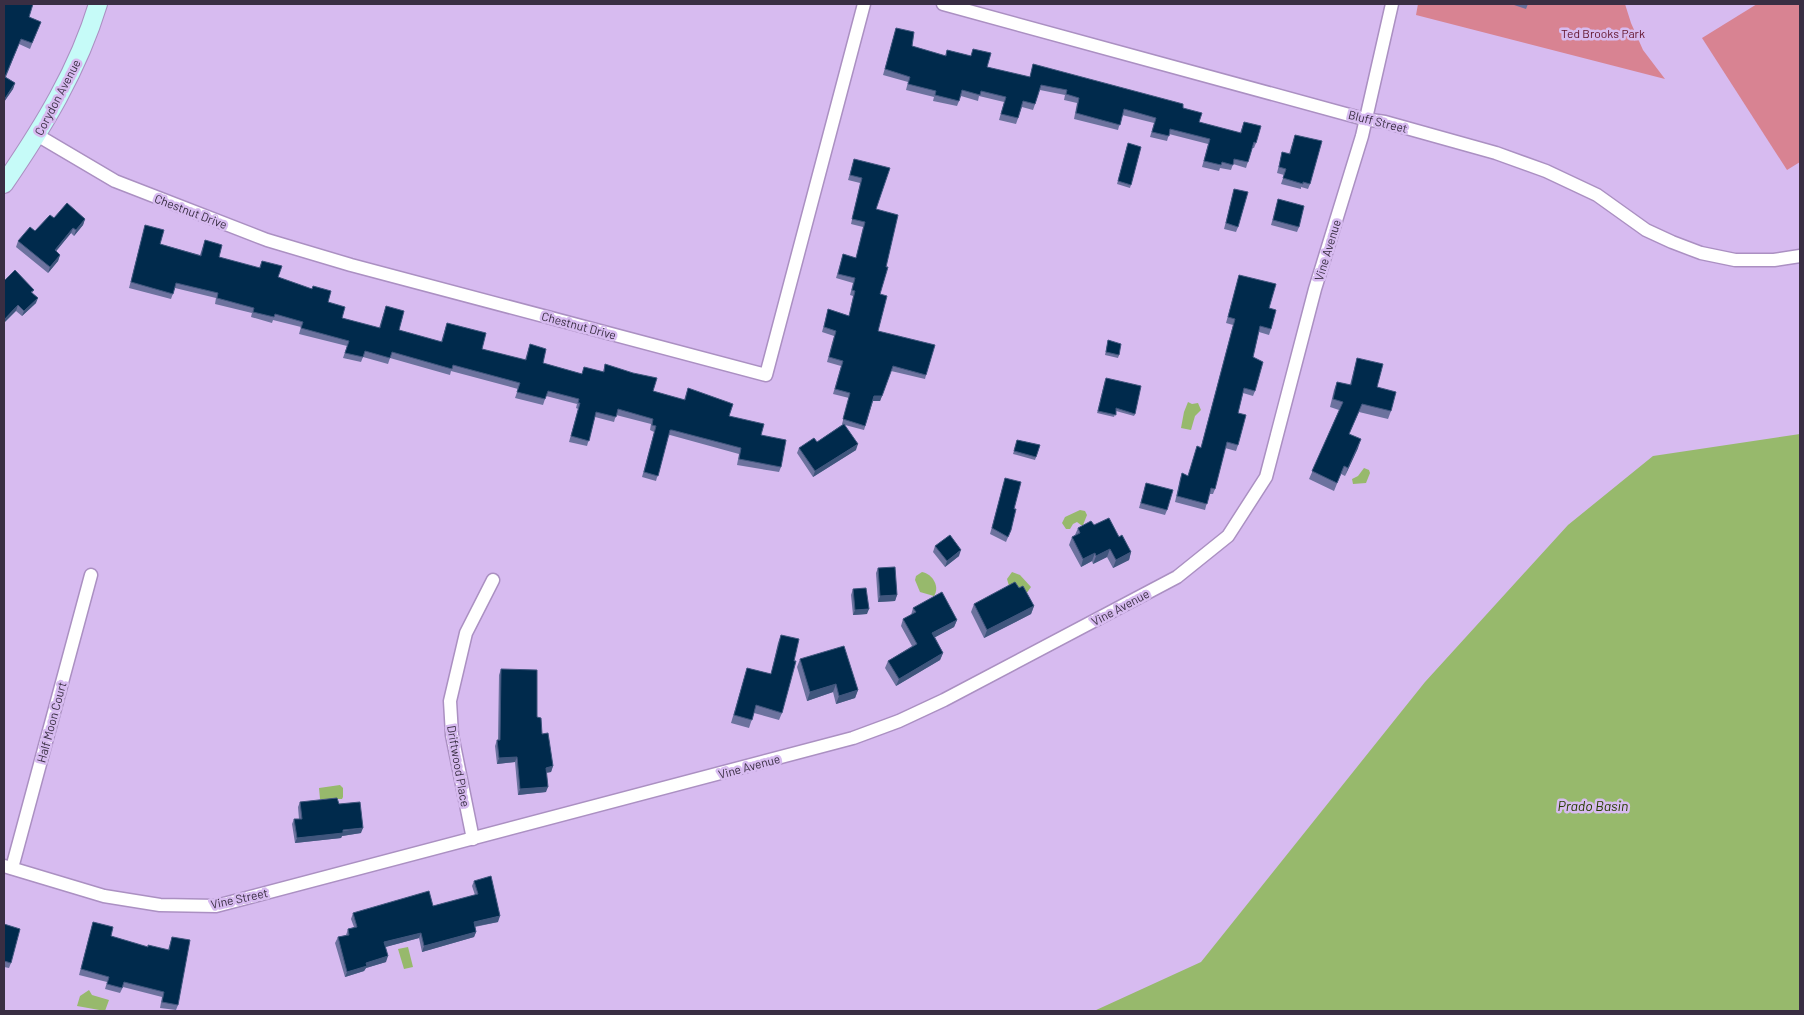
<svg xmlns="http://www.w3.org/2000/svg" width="1804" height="1015" font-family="Barlow,sans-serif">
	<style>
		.green { fill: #d88392 }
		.water { fill: #97b96c }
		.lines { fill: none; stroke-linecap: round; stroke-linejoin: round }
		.minor-casing { stroke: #ab90c2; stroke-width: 15 }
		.secondary-casing { stroke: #ab90c2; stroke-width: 20 }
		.minor { stroke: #fff; stroke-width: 12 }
		.secondary { stroke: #c6fbf8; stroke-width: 18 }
		.wall { fill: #6c729e }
		.shaded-wall { fill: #40567d }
		.building { fill: #002a4c; stroke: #40567d }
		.labels { text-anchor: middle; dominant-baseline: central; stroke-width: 5; stroke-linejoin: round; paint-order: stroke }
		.park-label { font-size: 12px; fill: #601129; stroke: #d7bbf0 }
		.street-label { font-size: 12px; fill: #392e43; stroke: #d7bbf0 }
		.water-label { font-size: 14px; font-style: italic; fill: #273c01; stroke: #d7bbf0 }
	</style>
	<rect width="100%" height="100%" fill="#d7bbf0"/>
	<g class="green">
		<polygon points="1418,4 1625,4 1631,23 1643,50 1665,79 1416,15"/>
		<polygon points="1757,4 1800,4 1800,162 1787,170 1702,38"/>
	</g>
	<g class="water">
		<polygon points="1188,402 1192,404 1198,403 1201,410 1195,416 1191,430 1181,428 1184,412"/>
		<polygon points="1800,434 1800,1011 1094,1011 1201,962 1425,682 1568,525 1653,456"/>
		<polygon points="1364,468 1369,470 1370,473 1366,483 1353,484 1352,479 1358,476"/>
		<polygon points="1080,510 1085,511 1087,515 1083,525 1081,525 1077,522 1073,524 1070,529 1066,529 1062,523 1065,517"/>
		<path d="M922 572C933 574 940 587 934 596L920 592 915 580 916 576Z"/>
		<polygon points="1012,572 1020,575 1031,587 1026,594 1009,586 1007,579"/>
		<polygon points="340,785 343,788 343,797 342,799 320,799 319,788"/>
		<polygon points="408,947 413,967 404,969 398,949"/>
		<polygon points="89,990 92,995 109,1000 105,1011 77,1006 80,996"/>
	</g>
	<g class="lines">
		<defs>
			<g id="minor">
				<polyline points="943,4 1364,119 1385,122 1496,153 1546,171 1597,195 1646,230 1672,242 1701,253 1735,260 1774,260 1800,256"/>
				<polyline points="37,135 115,181 267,240 351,265 766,375 864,4"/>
				<polyline points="473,839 452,735 450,701 466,633 493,580"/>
				<polyline points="4,866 104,896 160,905 216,906 853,738 899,721 944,700 1177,577 1228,536 1266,477 1315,289 1362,136 1392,4"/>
				<polyline points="12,868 91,575"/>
			</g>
			<path id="secondary" d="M4 184C43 127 78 70 98 4"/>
		</defs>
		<use href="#minor" class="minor-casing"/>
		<use href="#secondary" class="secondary-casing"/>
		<use href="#minor" class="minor"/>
		<use href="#secondary" class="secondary"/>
	</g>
	<g class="wall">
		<polygon points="4,4 29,17 41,22 30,49 19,44 6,77 15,83 13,89 4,102"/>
		<polygon points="1511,4 1528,4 1526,9"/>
		<polygon points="896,28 912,46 945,56 947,50 971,56 973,49 987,67 1030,77 1033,64 1183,108 1199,122 1240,133 1244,122 1256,143 1254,148 1252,148 1246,168 1233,164 1231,170 1220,168 1219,171 1202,167 1208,144 1169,134 1167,141 1150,137 1154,123 1122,115 1118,130 1074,119 1077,103 1064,100 1065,95 1040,90 1033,110 1022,107 1016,124 999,120 1004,102 979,96 978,101 961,96 957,106 933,101 934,97 906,90 908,82 883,75"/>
		<polygon points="1295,135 1310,184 1308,189 1301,187 1301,189 1281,184 1284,175 1277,173 1282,152 1289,154"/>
		<polygon points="1127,146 1141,147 1130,188 1117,184"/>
		<polygon points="854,159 876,209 880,294 878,331 926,375 925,379 891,371 880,401 873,401 864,430 845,425 856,450 813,477 797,453 799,448 817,442 843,424 842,424 849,398 833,394 841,366 827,362 834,336 822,332 828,309 849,316 853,296 850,295 853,283 836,278 843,254 856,258 863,227 851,224 860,183 848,180"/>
		<polygon points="1234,189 1238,227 1236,232 1224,229"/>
		<polygon points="1278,199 1299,227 1297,232 1271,225"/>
		<polygon points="54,218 85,219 83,225 74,236 71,233 56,251 60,255 58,261 48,273 16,247 18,241 35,231"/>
		<polygon points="145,225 160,244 200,255 205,240 219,257 259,268 262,261 278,277 328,302 342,318 379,328 386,306 399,330 441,342 447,323 482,349 525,360 530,344 543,363 582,374 584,367 603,372 605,364 653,391 684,400 688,388 729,416 761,435 781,467 779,472 737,465 739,454 670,435 668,436 656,481 642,477 654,432 650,430 651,424 616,415 614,422 595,417 587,446 569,442 578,409 576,408 577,404 546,396 543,405 515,398 518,389 451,371 450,375 390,358 388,364 363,357 361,362 343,358 347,346 299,334 301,327 273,320 272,323 251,317 252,313 215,304 216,298 175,288 171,299 129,288"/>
		<polygon points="1239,275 1269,308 1271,329 1269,335 1259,332 1253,357 1255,391 1253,396 1243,393 1238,413 1238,445 1236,451 1225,448 1215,489 1213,494 1209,494 1205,510 1175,502 1180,479 1182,473 1188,476 1197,446 1201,447 1233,325 1226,323"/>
		<polygon points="4,281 34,290 32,293 36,303 22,316 16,311"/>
		<polygon points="1108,340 1119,355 1118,358 1105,355"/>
		<polygon points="1357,358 1377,387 1391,411 1388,419 1359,412 1349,434 1358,448 1345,476 1341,474 1334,491 1309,479 1339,410 1330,407 1334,390 1337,382 1350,385"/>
		<polygon points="1105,380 1135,414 1134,416 1116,411 1114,417 1097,413"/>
		<polygon points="1017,440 1040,445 1035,460 1013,454"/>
		<polygon points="1005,478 1014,509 1011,530 1006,542 990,534"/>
		<polygon points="1146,483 1167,510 1165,515 1139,508"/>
		<polygon points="1094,525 1119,537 1131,552 1129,560 1113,568 1107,557 1093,564 1092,561 1081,567 1069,545 1072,537 1075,535 1078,528"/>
		<polygon points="935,546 959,556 945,567 933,552"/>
		<polygon points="878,568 897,595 895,601 878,602 876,573"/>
		<polygon points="1019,588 1034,606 1031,614 984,638 971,612 974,604"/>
		<polygon points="853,589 867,614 853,615 851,595"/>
		<polygon points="913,608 957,620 954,627 935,637 943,653 940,660 896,686 885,668 888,661 912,646 901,626 903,619 911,615"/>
		<polygon points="781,635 782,713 779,720 754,713 749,728 731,723 747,668 771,674 778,643"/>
		<polygon points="800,659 858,690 855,698 836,704 833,692 807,701 797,667"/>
		<polygon points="501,669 537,717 553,766 551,772 546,773 546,792 518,795 515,762 497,764 495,746 497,740 498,740 499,675"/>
		<polygon points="300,802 339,804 361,833 342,836 341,838 295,843 292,824 294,819 299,819 298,807"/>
		<polygon points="474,881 498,922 475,927 476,932 474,937 422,952 419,938 385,947 386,962 366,968 364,971 345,977 335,943 338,937 346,935 348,929 354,927 351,919 353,913 433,906 475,895 472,886"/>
		<polygon points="93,922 111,936 147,947 168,950 172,937 178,1005 176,1010 160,1008 162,997 123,987 120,993 105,989 107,982 79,975"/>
		<polygon points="4,924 11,963 9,968 4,967"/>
	</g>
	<g class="shaded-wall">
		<polygon points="15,83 13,89 4,102 4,100"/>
		<polygon points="85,219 83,225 74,236 76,230"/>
		<polygon points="73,228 71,233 53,255 55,250"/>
		<polygon points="60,255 58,261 48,273 50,267"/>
		<polygon points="38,298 36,303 22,316 24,311"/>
		<polygon points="18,305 16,311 4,323 4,320"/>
		<polygon points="874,396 882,396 880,401 872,401"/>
		<polygon points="1361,439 1358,448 1345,476 1348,468"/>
		<polygon points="858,444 856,450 813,477 815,471"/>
		<polygon points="1110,549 1107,557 1093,564 1096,556"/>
		<polygon points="961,550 959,556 945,567 947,561"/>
		<polygon points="1131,552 1129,560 1113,568 1116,560"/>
		<polygon points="1095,553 1092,561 1081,567 1083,559"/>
		<polygon points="897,595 895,601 878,602 880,596"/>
		<polygon points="1034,606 1031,614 984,638 987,630"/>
		<polygon points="869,609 867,614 853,615 855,610"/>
		<polygon points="957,620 954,627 930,640 932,633"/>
		<polygon points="943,653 940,660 896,686 899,679"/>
		<polygon points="836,684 833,692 807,701 810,692"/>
		<polygon points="858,690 855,698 836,704 839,696"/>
		<polygon points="517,757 515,762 497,764 499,758"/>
		<polygon points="553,766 551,772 544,773 546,768"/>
		<polygon points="548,787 546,792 518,795 520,789"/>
		<polygon points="363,828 361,833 342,836 341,838 295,843 297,838"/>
		<polygon points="500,916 498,922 472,927 474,922"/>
		<polygon points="476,932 474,937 422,952 424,946"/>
		<polygon points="421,933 419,938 382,948 384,942"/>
		<polygon points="388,956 386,962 366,968 364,971 345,977 347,972 366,963"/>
	</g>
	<g class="building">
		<polygon points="4,4 33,4 29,17 41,22 32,43 21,39 5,77 15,83 4,100"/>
		<polygon points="896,28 914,32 912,46 946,56 947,50 971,56 973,49 991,53 987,67 1030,77 1033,64 1183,104 1183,108 1202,113 1199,122 1241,133 1244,122 1261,126 1256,143 1254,142 1248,162 1234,159 1233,165 1222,162 1221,165 1204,161 1210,139 1170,129 1169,136 1152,132 1156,118 1124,109 1120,125 1076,113 1079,98 1066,94 1067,90 1041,85 1035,104 1023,101 1018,118 1001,114 1006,97 981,91 980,95 962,90 959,101 935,95 936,91 908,84 910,77 885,69"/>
		<polygon points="1295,135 1322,141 1310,184 1303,182 1303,184 1283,178 1286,169 1279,167 1282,152 1290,154"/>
		<polygon points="1128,143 1141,147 1131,185 1118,181"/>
		<polygon points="854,159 890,168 876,209 898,215 886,267 888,267 880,294 887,296 878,331 935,345 926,375 893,366 882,396 874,396 865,426 843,419 850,393 835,389 843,361 829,357 836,331 824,327 828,309 849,316 855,291 852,290 855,278 838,274 843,254 856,258 865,222 852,219 862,178 850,175"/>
		<polygon points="1234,189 1248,192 1238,227 1226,223"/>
		<polygon points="1278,199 1304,206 1299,227 1273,220"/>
		<polygon points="67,203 85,219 76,230 73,228 55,250 60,255 50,267 18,241 30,227 35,231 50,215 54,218"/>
		<polygon points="145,225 164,230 160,244 201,256 205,240 222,245 219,257 260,268 262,261 282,266 278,277 312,289 313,286 331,291 328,302 345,307 342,318 380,328 386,306 404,311 399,330 442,342 447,323 486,333 482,349 526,360 530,344 546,349 543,363 582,374 584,367 604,372 605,364 633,373 657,378 653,391 685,400 688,388 733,404 729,416 764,424 761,435 786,440 781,467 739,459 741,448 672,430 670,430 658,476 644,472 656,426 652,425 653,419 618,409 616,417 596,412 589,441 571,436 580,403 578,403 579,399 548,391 545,399 517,392 520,383 453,365 452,369 392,352 390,358 365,351 363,357 345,353 349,341 301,328 303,322 275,314 274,317 253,312 254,308 217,298 218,293 176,283 173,294 131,282"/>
		<polygon points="15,270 34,290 31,292 38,298 24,311 18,305 4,320 4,281"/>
		<polygon points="1239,275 1276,284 1269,308 1276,310 1271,329 1260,326 1253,357 1263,362 1255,391 1244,388 1238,413 1246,415 1238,445 1227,442 1215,489 1211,488 1207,504 1177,496 1182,473 1188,476 1197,446 1201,448 1235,319 1228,317"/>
		<polygon points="1108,340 1121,344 1119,355 1106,352"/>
		<polygon points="1357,358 1383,364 1377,387 1396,392 1391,411 1362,404 1349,434 1361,439 1348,468 1344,466 1337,483 1312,471 1343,402 1333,399 1337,382 1351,385"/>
		<polygon points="1106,378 1141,386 1135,414 1116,408 1116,415 1098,411"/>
		<polygon points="844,424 858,444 815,471 799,448 814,438 817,442"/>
		<polygon points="1017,440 1040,445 1036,457 1014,451"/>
		<polygon points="1005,478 1021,482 1014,509 1016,509 1011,530 1008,537 992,528"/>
		<polygon points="1146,483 1173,490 1167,510 1141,503"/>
		<polygon points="1109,518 1119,537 1122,535 1131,552 1116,560 1110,549 1096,556 1095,553 1083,559 1072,537 1080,533 1078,528 1091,521 1094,525"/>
		<polygon points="950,535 961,550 947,561 935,546"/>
		<polygon points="895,567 897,595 880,596 878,568"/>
		<polygon points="1015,582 1019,588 1023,586 1034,606 987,630 974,604"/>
		<polygon points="866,588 869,609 855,610 853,589"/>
		<polygon points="942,592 957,620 932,633 943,653 899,679 888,661 917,644 903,619 916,612 913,608"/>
		<polygon points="781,635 799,639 794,661 796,661 782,713 756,705 752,720 734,715 747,668 771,674"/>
		<polygon points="844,646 858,690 839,696 836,684 810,692 800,659"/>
		<polygon points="501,669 537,670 537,717 541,718 542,734 548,733 553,766 546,768 548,787 520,789 517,757 499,758 497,740 500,740"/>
		<polygon points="337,798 339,804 360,802 363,828 343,830 343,833 297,838 294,819 302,819 300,802"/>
		<polygon points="491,876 500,916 474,922 476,932 424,946 421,933 384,942 388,956 366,963 367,966 347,972 338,937 349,935 348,929 357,927 353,913 429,891 433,906 478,894 474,881"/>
		<polygon points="93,922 113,927 111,936 148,947 148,945 169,950 172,937 190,940 178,1005 162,1002 164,992 124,982 122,988 107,984 109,977 81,969"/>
		<polygon points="4,924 20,929 11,963 4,961"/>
	</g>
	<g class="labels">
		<g class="park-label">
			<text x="1603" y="33">Ted Brooks Park</text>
		</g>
		<g class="street-label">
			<text transform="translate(57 97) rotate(-62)">Corydon Avenue</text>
			<text transform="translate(1378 121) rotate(14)">Bluff Street</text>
			<text transform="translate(191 211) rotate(21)">Chestnut Drive</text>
			<text transform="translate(1327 250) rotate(-73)">Vine Avenue</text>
			<text transform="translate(579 325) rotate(15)">Chestnut Drive</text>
			<text transform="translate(1120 607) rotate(-28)">Vine Avenue</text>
			<text transform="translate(51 722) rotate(-75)">Half Moon Court</text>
			<text transform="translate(459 766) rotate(80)">Driftwood Place</text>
			<text transform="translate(749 766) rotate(-15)">Vine Avenue</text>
			<text transform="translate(239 898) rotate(-12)">Vine Street</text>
		</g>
		<g class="water-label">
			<text x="1593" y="805">Prado Basin</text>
		</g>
	</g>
	<rect width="1804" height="1015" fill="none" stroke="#392e43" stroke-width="10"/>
</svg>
